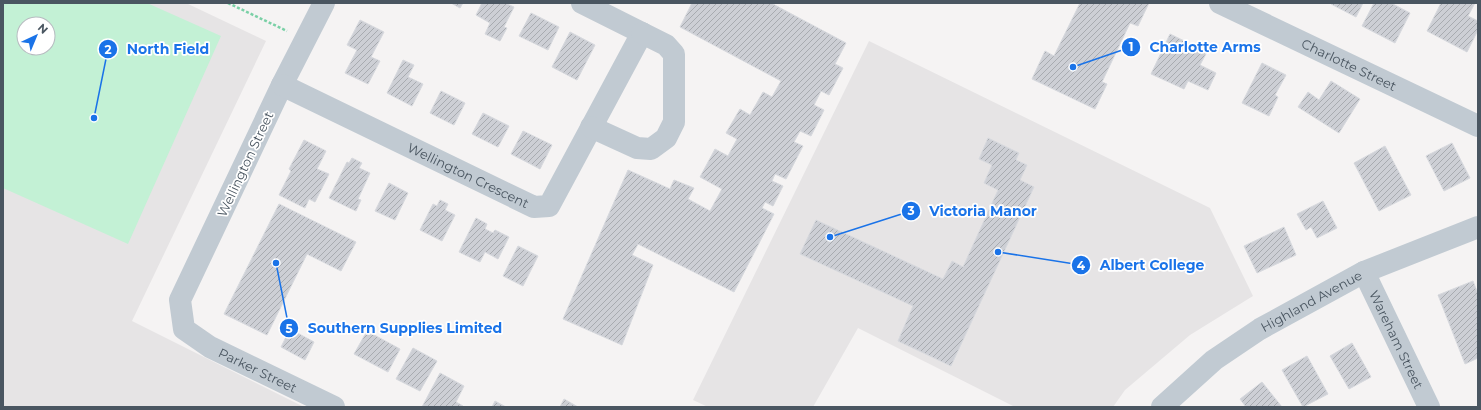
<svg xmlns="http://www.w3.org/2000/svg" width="1481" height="410" font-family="Montserrat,sans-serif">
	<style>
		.education { fill: #e6e4e5; fill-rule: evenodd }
		.park { fill: #c3f1d5; fill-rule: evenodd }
		.building { fill: url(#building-hatch); stroke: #d7d9de }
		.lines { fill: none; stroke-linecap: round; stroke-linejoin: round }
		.path { stroke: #7ad0a6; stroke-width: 2.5; stroke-dasharray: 3 2; stroke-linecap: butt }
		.minor { stroke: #c1cad2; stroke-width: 22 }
		.labels { text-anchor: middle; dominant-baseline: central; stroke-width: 3.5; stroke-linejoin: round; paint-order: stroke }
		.street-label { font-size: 13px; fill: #4a5661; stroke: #fff }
		.leader { fill: none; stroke: #1a73e8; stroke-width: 1.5 }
		.callout-dot { fill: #1a73e8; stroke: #fff; stroke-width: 1.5 }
		.mark-label { font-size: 12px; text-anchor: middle; font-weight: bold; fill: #fff }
		.callout-label { font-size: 14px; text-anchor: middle; font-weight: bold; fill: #1a73e8; stroke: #fff; stroke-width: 3.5; stroke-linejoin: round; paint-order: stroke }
	</style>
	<defs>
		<pattern id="building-hatch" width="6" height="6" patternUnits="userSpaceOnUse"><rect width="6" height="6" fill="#cdcfd5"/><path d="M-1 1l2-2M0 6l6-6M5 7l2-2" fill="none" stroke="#a8abb0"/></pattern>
	</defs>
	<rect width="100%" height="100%" fill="#f5f3f3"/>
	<g class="education">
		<path d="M3 3H186L266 41 132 321 304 407H3ZM24 24H48V48H24Z"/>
		<polygon points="869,41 1210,208 1253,296 1190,335 1125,390 1113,407 1015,407 858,328 813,407 708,407 693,400"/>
	</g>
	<path class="park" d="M3 3H147L221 36 128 244 3 188ZM24 24H48V48H24Z"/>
	<g class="building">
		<polygon points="451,3 463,3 460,8"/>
		<polygon points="482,3 505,3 514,7 504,27 507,28 500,41 485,34 490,23 476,15"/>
		<polygon points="692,3 771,3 846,43 835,64 843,68 829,95 821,91 814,105 824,110 811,136 800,131 794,142 803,146 786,179 775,174 772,181 783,186 773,206 765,202 762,208 774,214 734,292 638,244 632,255 653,265 622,345 563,319 628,170 670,189 674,180 694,188 688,199 710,211 722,189 700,177 715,149 728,156 737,139 726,133 740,109 750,115 763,92 772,97 781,81 680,27"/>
		<polygon points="1080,3 1149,3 1138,26 1130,23 1102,82 1107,84 1095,109 1032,79 1045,51 1054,56"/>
		<polygon points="1332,3 1363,3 1356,17 1331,4"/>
		<polygon points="1374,3 1391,3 1410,13 1395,43 1362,26"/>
		<polygon points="1441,3 1475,3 1468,16 1478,21 1478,30 1467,52 1427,31"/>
		<polygon points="531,13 559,27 548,50 519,36"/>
		<polygon points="360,20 384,32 371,57 380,61 368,84 345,73 357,50 347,45"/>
		<polygon points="570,32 595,45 577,80 552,67"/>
		<polygon points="1170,34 1207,52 1200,65 1216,73 1208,90 1188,81 1184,89 1151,74"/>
		<polygon points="403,60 414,65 408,77 423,84 412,106 387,93"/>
		<polygon points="1262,63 1286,75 1275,95 1278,97 1269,116 1242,103"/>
		<polygon points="1331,81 1360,99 1339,133 1298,107 1308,92 1319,100"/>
		<polygon points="441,91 465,103 454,125 430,113"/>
		<polygon points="483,113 509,126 498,147 472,134"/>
		<polygon points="523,131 552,145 540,169 511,154"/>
		<polygon points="988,138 1019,153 1016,160 1027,165 1020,180 1034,187 951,366 898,341 913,306 800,254 816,220 943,279 952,261 963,267 998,190 984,183 992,165 979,159"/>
		<polygon points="304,140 326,151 317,169 329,174 315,202 309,199 305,208 279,195 291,171 289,169"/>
		<polygon points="1452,143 1470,178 1444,191 1426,156"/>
		<polygon points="1385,146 1411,195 1379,211 1354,163"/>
		<polygon points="352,158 362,163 359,168 370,173 358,199 361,200 356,211 329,198 347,162 349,163"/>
		<polygon points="389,183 408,193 395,220 375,211"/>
		<polygon points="440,200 448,204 445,210 455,215 442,241 420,230 433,204 437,206"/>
		<polygon points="1323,201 1337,228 1317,238 1311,227 1306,230 1297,214"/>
		<polygon points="279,204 356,242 341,271 307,254 267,335 224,314"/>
		<polygon points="476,218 487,224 485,229 493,233 495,230 509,237 498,259 485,252 480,262 459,252"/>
		<polygon points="1284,227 1296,255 1257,273 1244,246"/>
		<polygon points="518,246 538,256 523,286 503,276"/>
		<polygon points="1473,281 1478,294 1478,358 1465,364 1438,295"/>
		<polygon points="290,329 314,342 305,360 281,347"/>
		<polygon points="367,331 400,349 388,372 354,354"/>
		<polygon points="1352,343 1371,377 1349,389 1330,356"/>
		<polygon points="413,348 437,361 420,391 396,379"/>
		<polygon points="1307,356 1328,394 1303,407 1282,370"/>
		<polygon points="440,373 464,386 456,402 463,406 462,407 422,407"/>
		<polygon points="1262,382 1282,407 1246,407 1240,399"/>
		<polygon points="564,399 578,407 560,407"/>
		<polygon points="495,401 506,407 492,407"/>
	</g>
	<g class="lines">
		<polyline class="path" points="228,3 287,31"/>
		<g class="minor">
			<path id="s1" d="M324 3 282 85 180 300 184 329 210 347 334 407"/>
			<path id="s2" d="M1220 3 1478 126"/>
			<path id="s3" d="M282 85 534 207 549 206 642 33 582 3"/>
			<polyline points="591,127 637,148 651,149 666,138 674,122 674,54 666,45 642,33"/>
			<path id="s4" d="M1364 272 1429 407"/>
			<path id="s5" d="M1162 407 1214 360 1260 329 1364 272 1478 227"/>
		</g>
	</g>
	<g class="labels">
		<g class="street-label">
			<text stroke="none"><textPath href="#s2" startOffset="143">Charlotte Street</textPath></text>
			<text transform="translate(245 164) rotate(-65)">Wellington Street</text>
			<text stroke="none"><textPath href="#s3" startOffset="207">Wellington Crescent</textPath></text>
			<text stroke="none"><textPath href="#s5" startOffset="184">Highland Avenue</textPath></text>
			<text stroke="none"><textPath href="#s4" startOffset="75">Wareham Street</textPath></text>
			<text stroke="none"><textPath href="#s1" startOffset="444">Parker Street</textPath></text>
		</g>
	</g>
	<path class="leader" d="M1073 67L1131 47M94 118L108 49M830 237L911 211M998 252L1081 265M276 263L289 328"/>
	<g class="callout-dot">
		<circle cx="1073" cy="67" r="4"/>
		<circle cx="94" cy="118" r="4"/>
		<circle cx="830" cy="237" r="4"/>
		<circle cx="998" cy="252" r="4"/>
		<circle cx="276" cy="263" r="4"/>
		<circle cx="1131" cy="47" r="10"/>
		<circle cx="108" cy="49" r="10"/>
		<circle cx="911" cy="211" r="10"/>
		<circle cx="1081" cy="265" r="10"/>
		<circle cx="289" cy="328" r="10"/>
	</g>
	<g class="mark-label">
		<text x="1131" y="51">1</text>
		<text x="108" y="54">2</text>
		<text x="911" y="215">3</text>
		<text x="1081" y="270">4</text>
		<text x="289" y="333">5</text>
	</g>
	<g class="callout-label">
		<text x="1205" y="52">Charlotte Arms</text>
		<text x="168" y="54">North Field</text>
		<text x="983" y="216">Victoria Manor</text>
		<text x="1152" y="270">Albert College</text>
		<text x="405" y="333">Southern Supplies Limited</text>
	</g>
	<rect width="1481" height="410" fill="none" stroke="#4a5661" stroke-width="8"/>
	<g transform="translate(36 36) rotate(44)"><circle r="19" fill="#ffffff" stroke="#b7bbc0"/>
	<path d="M0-3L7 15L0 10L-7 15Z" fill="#1a73e8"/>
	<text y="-6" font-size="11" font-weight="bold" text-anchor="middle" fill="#4a5661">N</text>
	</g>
</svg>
